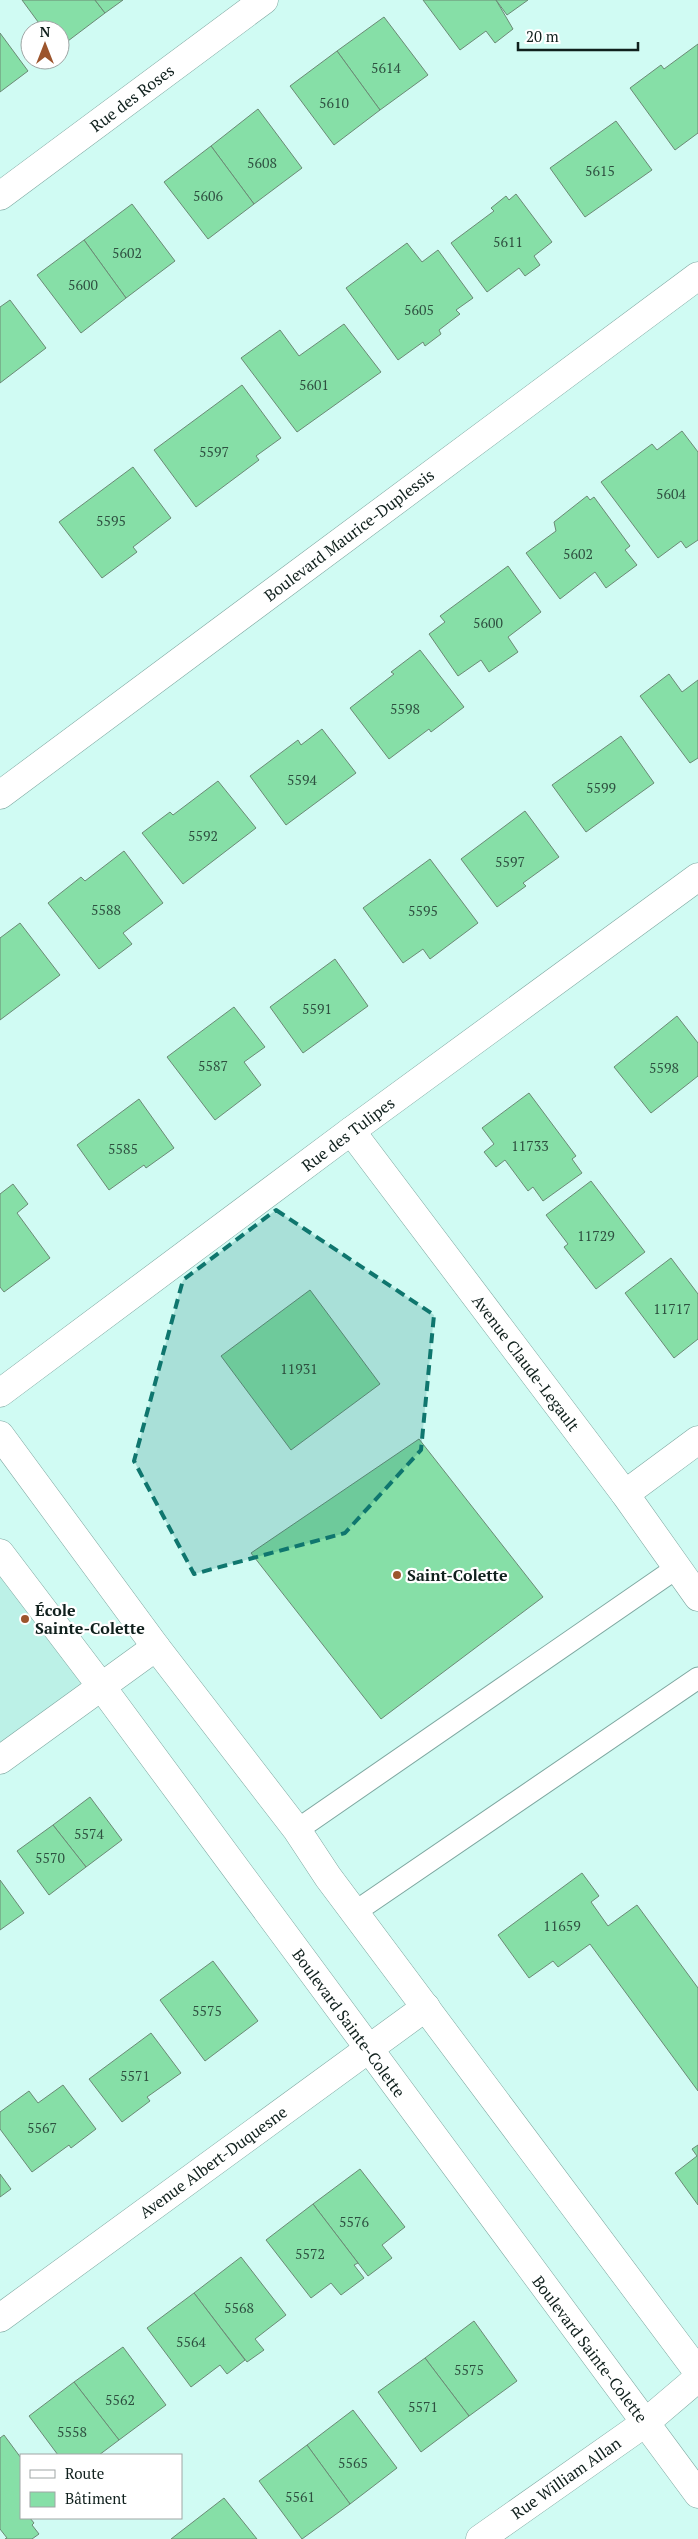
<svg xmlns="http://www.w3.org/2000/svg" width="698" height="2539" font-family="'PT Serif',serif">
	<style>
		.built { fill: #bcf1e7 }
		.building { fill: #86dfa7; stroke: #6b8a75 }
		.lines { fill: none; stroke-linecap: round; stroke-linejoin: round }
		.service-casing { stroke: #7ea7a0; stroke-width: 23 }
		.minor-casing { stroke: #7ea7a0; stroke-width: 29 }
		.tertiary-casing { stroke: #7ea7a0; stroke-width: 29 }
		.service { stroke: #fff; stroke-width: 21 }
		.minor { stroke: #fff; stroke-width: 28 }
		.tertiary { stroke: #fff; stroke-width: 28 }
		.marked { fill: #0f766e; fill-opacity: 0.2; stroke: #0f766e; stroke-width: 4; stroke-dasharray: 10 6; stroke-linejoin: round }
		.poi-dot { fill: #9c552d; stroke: #fff; stroke-width: 2 }
		.labels { text-anchor: middle; dominant-baseline: central; stroke-width: 4.5; stroke-linejoin: round; paint-order: stroke }
		.number-label { font-size: 14px; fill: #2e5040 }
		.street-label { font-size: 16px; fill: #10201d; stroke: #fff }
		.poi-label { font-size: 16px; font-weight: bold; fill: #10201d; stroke: #fff; text-anchor: start }
	</style>
	<rect width="100%" height="100%" fill="#d0fbf3"/>
	<polygon class="built" points="0,1553 101,1686 0,1760"/>
	<g class="building">
		<polygon points="22,0 95,0 105,13 60,47 60,30 44,30"/>
		<polygon points="95,0 123,0 105,13"/>
		<polygon points="423,0 496,0 513,29 495,43 486,31 460,50"/>
		<polygon points="496,0 528,0 507,15"/>
		<polygon points="384,17 428,75 380,110 337,51"/>
		<polygon points="0,33 28,71 0,92"/>
		<polygon points="698,44 698,133 675,150 630,88 661,65 664,69"/>
		<polygon points="337,51 380,110 334,145 290,86"/>
		<polygon points="258,109 302,168 254,204 211,146"/>
		<polygon points="616,121 652,170 585,217 550,168"/>
		<polygon points="211,146 254,204 208,239 164,182"/>
		<polygon points="516,194 552,242 534,256 540,265 525,276 519,268 487,292 451,243 494,211 491,208 506,196 509,200"/>
		<polygon points="132,204 175,261 126,298 84,240"/>
		<polygon points="84,240 126,298 81,333 37,275"/>
		<polygon points="407,243 422,262 438,250 473,298 456,310 460,314 439,330 441,334 425,346 423,342 398,360 346,288"/>
		<polygon points="10,300 46,348 0,383 0,307"/>
		<polygon points="344,324 381,372 297,432 241,358 280,330 299,356"/>
		<polygon points="242,385 281,438 256,456 259,460 196,507 154,450"/>
		<polygon points="682,431 698,452 698,540 686,548 681,541 658,558 601,482 652,444 657,450"/>
		<polygon points="133,467 171,518 133,547 137,552 102,578 59,522"/>
		<polygon points="587,496 590,500 594,497 630,546 625,550 637,565 606,588 595,572 560,599 526,553 556,531 554,522"/>
		<polygon points="508,566 541,612 508,637 518,652 489,672 481,660 458,676 429,634 445,622 440,616"/>
		<polygon points="420,650 464,707 431,732 429,729 389,759 350,708 394,674 391,672"/>
		<polygon points="669,674 682,692 698,680 698,758 690,763 640,696"/>
		<polygon points="322,729 356,773 286,825 250,776 298,740 301,745"/>
		<polygon points="621,736 654,783 586,832 552,785"/>
		<polygon points="218,781 256,828 183,884 142,833 170,812 173,815"/>
		<polygon points="525,811 559,857 523,883 526,886 497,907 461,859"/>
		<polygon points="124,851 163,903 123,933 132,944 99,969 48,903 81,877 85,881"/>
		<polygon points="430,859 478,923 430,959 423,949 403,963 363,908"/>
		<polygon points="20,923 60,975 0,1020 0,938"/>
		<polygon points="335,959 368,1006 303,1053 270,1007"/>
		<polygon points="234,1007 265,1047 244,1062 261,1085 215,1120 167,1057"/>
		<polygon points="677,1016 698,1043 698,1076 651,1113 614,1067"/>
		<polygon points="529,1093 576,1156 572,1159 582,1173 543,1201 533,1187 528,1191 505,1160 496,1167 484,1152 494,1144 482,1128"/>
		<polygon points="139,1099 174,1148 146,1168 144,1165 109,1190 77,1145"/>
		<polygon points="591,1181 645,1252 596,1289 564,1247 568,1244 546,1215"/>
		<polygon points="13,1184 28,1204 17,1213 50,1258 4,1292 0,1287 0,1194"/>
		<polygon points="671,1258 698,1294 698,1339 674,1358 625,1293"/>
		<polygon points="310,1290 380,1384 291,1450 221,1356"/>
		<polygon points="419,1439 543,1597 381,1719 251,1553"/>
		<polygon points="90,1797 122,1840 86,1867 53,1825"/>
		<polygon points="53,1825 86,1867 49,1895 17,1851"/>
		<polygon points="582,1873 599,1896 591,1902 608,1926 637,1905 698,1988 698,2091 590,1944 558,1967 553,1961 529,1978 498,1935"/>
		<polygon points="0,1880 24,1913 0,1930"/>
		<polygon points="213,1961 258,2021 205,2061 160,2000"/>
		<polygon points="151,2033 181,2073 147,2097 150,2101 122,2122 89,2079"/>
		<polygon points="63,2085 96,2129 71,2148 69,2145 32,2172 0,2129 0,2112 29,2091 38,2103"/>
		<polygon points="698,2145 698,2205 675,2173 697,2156 692,2149"/>
		<polygon points="360,2169 405,2227 382,2245 392,2258 368,2276 313,2204"/>
		<polygon points="0,2174 11,2189 0,2197"/>
		<polygon points="313,2204 358,2263 354,2265 364,2278 341,2295 331,2283 311,2298 266,2240"/>
		<polygon points="241,2257 286,2315 255,2339 264,2350 247,2362 194,2293"/>
		<polygon points="194,2293 245,2360 227,2374 220,2365 191,2387 147,2328"/>
		<polygon points="474,2321 517,2381 469,2416 425,2358"/>
		<polygon points="123,2347 166,2405 119,2440 74,2382"/>
		<polygon points="425,2358 469,2416 421,2452 378,2392"/>
		<polygon points="74,2382 119,2440 99,2455 58,2455 29,2416"/>
		<polygon points="353,2410 397,2468 350,2504 307,2445"/>
		<polygon points="4,2435 21,2458 21,2518 30,2518 34,2523 32,2525 39,2534 32,2539 5,2539 7,2538 0,2529 0,2438"/>
		<polygon points="307,2445 350,2504 302,2539 259,2481"/>
		<polygon points="224,2498 257,2539 171,2539"/>
	</g>
	<g class="lines">
		<defs>
			<g id="service">
				<polyline points="297,1830 678,1567"/>
				<polyline points="355,1912 698,1678"/>
			</g>
			<g id="minor">
				<polyline points="0,196 264,0"/>
				<polyline points="0,795 698,276"/>
				<polyline points="351,1131 625,1494 698,1597"/>
				<polyline points="0,1393 351,1131 698,877"/>
				<polyline points="625,1494 698,1440"/>
				<polyline points="0,1760 156,1647"/>
				<polyline points="0,2318 426,2007"/>
				<polyline points="480,2539 645,2423 698,2378"/>
			</g>
			<g id="tertiary">
				<polyline points="0,1435 156,1647 297,1830 328,1877 698,2372"/>
				<polyline points="0,1553 101,1686 698,2494"/>
			</g>
		</defs>
		<use href="#service" class="service-casing"/>
		<use href="#minor" class="minor-casing"/>
		<use href="#tertiary" class="tertiary-casing"/>
		<use href="#service" class="service"/>
		<use href="#minor" class="minor"/>
		<use href="#tertiary" class="tertiary"/>
	</g>
	<path class="marked" d="M276 1210 434 1315 421 1450 345 1533 194 1574 134 1461 183 1280Z"/>
	<g class="poi-dot">
		<circle cx="397" cy="1575" r="5"/>
		<circle cx="25" cy="1619" r="5"/>
	</g>
	<g class="labels">
		<g class="number-label">
			<text x="386" y="67">5614</text>
			<text x="334" y="102">5610</text>
			<text x="262" y="162">5608</text>
			<text x="600" y="170">5615</text>
			<text x="208" y="195">5606</text>
			<text x="508" y="241">5611</text>
			<text x="127" y="252">5602</text>
			<text x="83" y="284">5600</text>
			<text x="419" y="309">5605</text>
			<text x="314" y="384">5601</text>
			<text x="214" y="451">5597</text>
			<text x="671" y="493">5604</text>
			<text x="111" y="520">5595</text>
			<text x="578" y="553">5602</text>
			<text x="488" y="622">5600</text>
			<text x="405" y="708">5598</text>
			<text x="302" y="779">5594</text>
			<text x="601" y="787">5599</text>
			<text x="203" y="835">5592</text>
			<text x="510" y="861">5597</text>
			<text x="106" y="909">5588</text>
			<text x="423" y="910">5595</text>
			<text x="317" y="1008">5591</text>
			<text x="213" y="1065">5587</text>
			<text x="664" y="1067">5598</text>
			<text x="530" y="1145">11733</text>
			<text x="123" y="1148">5585</text>
			<text x="596" y="1235">11729</text>
			<text x="672" y="1308">11717</text>
			<text x="299" y="1368">11931</text>
			<text x="89" y="1833">5574</text>
			<text x="50" y="1857">5570</text>
			<text x="562" y="1925">11659</text>
			<text x="207" y="2010">5575</text>
			<text x="135" y="2075">5571</text>
			<text x="42" y="2127">5567</text>
			<text x="354" y="2221">5576</text>
			<text x="310" y="2253">5572</text>
			<text x="239" y="2307">5568</text>
			<text x="191" y="2341">5564</text>
			<text x="469" y="2369">5575</text>
			<text x="120" y="2399">5562</text>
			<text x="423" y="2406">5571</text>
			<text x="72" y="2431">5558</text>
			<text x="353" y="2462">5565</text>
			<text x="300" y="2496">5561</text>
		</g>
		<g class="street-label">
			<text transform="translate(132 98) rotate(-37)">Rue des Roses</text>
			<text transform="translate(349 535) rotate(-37)">Boulevard Maurice-Duplessis</text>
			<text transform="translate(348 1134) rotate(-37)">Rue des Tulipes</text>
			<text transform="translate(526 1363) rotate(53)">Avenue Claude-Legault</text>
			<text transform="translate(349 2023) rotate(54)">Boulevard Sainte-Colette</text>
			<text transform="translate(213 2162) rotate(-36)">Avenue Albert-Duquesne</text>
			<text transform="translate(590 2349) rotate(53)">Boulevard Sainte-Colette</text>
			<text transform="translate(566 2478) rotate(-35)">Rue William Allan</text>
		</g>
		<g class="poi-label">
			<text x="407" y="1575">Saint-Colette</text>
			<text x="35" y="1610">École<tspan x="35" dy="18">Sainte-Colette</tspan></text>
		</g>
	</g>
	<rect x="20" y="2454" width="162" height="65" fill="#ffffff" stroke="#9fa6a5"/>
	<rect x="30" y="2470" width="25" height="8" fill="#ffffff" stroke="#9fa6a5"/>
	<text x="65" y="2479" font-size="15" fill="#10201d">Route</text>
	<rect x="30" y="2492" width="25" height="15" fill="#86dfa7" stroke="#9fa6a5"/>
	<text x="65" y="2504" font-size="15" fill="#10201d">Bâtiment</text>
	<g transform="translate(45 45)"><circle r="24" fill="#ffffff" stroke="#9fa6a5"/>
	<path d="M0-4L9 19L0 12L-9 19Z" fill="#9c552d"/>
	<text y="-8" font-size="14" font-weight="bold" text-anchor="middle" fill="#10201d">N</text>
	</g>
	<path d="M518 42v8h120v-8" fill="none" stroke="#10201d" stroke-width="2.5"/>
	<text x="526" y="42" font-size="15" fill="#10201d" stroke="#ffffff" stroke-width="4" paint-order="stroke">20 m</text>
</svg>
